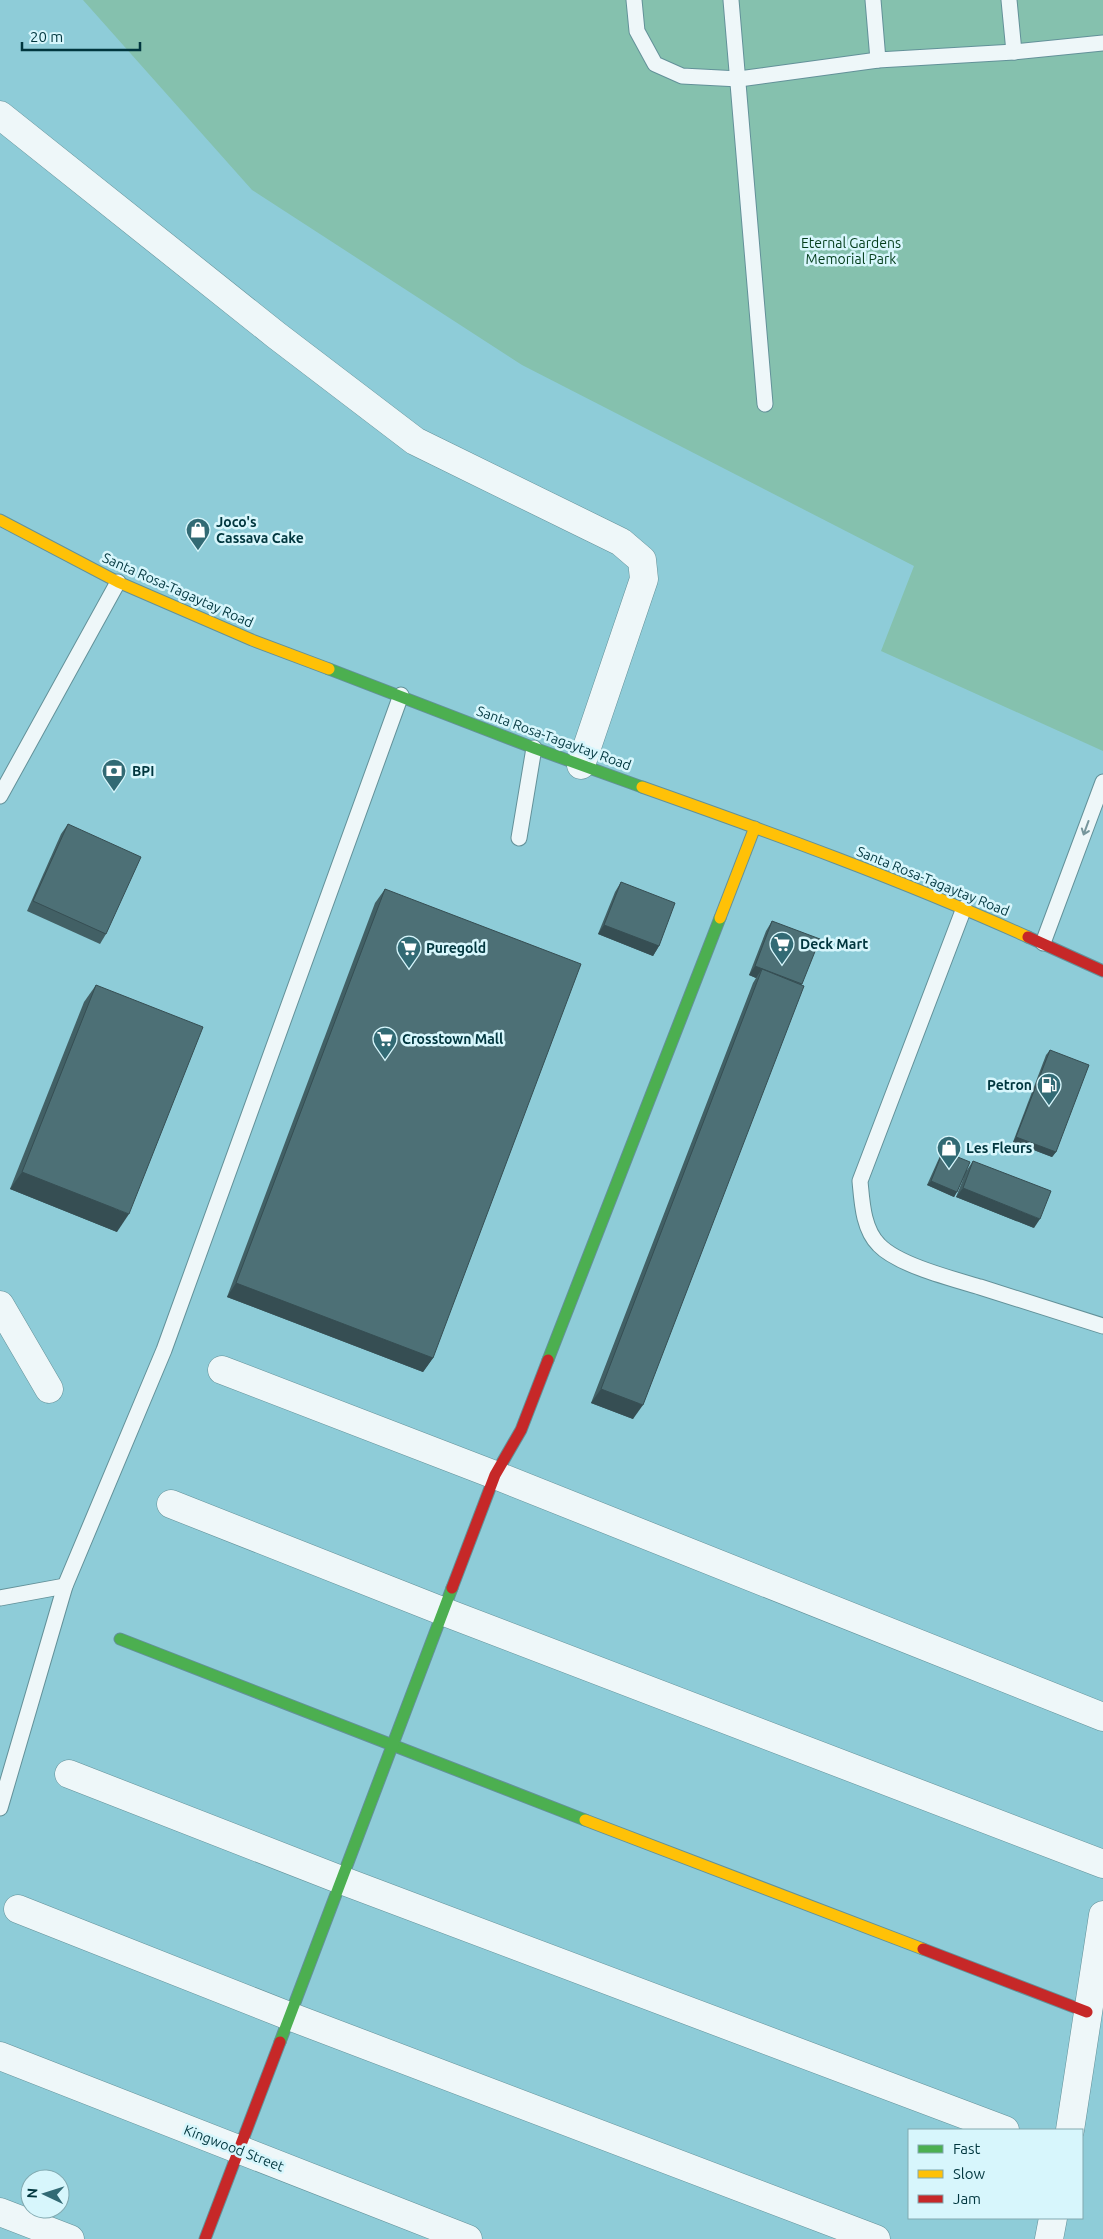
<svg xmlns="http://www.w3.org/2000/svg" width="1103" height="2239" font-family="Ubuntu,sans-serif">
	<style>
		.green { fill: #85c1ae }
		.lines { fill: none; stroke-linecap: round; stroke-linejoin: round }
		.lane-casing { stroke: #639199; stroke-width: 17 }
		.street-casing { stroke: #639199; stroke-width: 29 }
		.fast-casing { stroke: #639199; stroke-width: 13 }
		.slow-casing { stroke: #639199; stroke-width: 13 }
		.jam-casing { stroke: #639199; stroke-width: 13 }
		.lane { stroke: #eef7f9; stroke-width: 15 }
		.street { stroke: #eef7f9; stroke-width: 28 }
		.fast { stroke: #4caf50; stroke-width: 11 }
		.slow { stroke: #ffc107; stroke-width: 11 }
		.jam { stroke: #c62828; stroke-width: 11 }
		.wall { fill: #426065 }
		.shaded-wall { fill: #364e53 }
		.building { fill: #4d7076; stroke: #364e53 }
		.oneway { stroke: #77969c }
		.labels { text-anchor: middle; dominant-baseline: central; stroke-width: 5; stroke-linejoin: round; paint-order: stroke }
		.park-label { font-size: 14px; fill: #033d1a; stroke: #d7f6fc }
		.poi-label { font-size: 14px; font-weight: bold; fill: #00363e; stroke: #d7f6fc; text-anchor: start }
		.street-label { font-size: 14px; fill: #00363e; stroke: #d7f6fc }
	</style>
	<rect width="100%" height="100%" fill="#8eccd8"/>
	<polygon class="green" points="83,0 1103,0 1103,751 881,651 914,566 522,365 252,190"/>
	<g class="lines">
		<defs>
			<g id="lane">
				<polyline points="634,0 637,31 655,64 682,76 739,79 878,60 1014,52 1103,43"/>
				<polyline points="731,0 765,404"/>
				<polyline points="873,0 878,60"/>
				<polyline points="1009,0 1014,52"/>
				<polyline points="0,796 118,582"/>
				<polyline points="519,838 534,748"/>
				<path d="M964 908 860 1181C862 1202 863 1229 879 1245 898 1265 953 1279 980 1287 1021 1300 1062 1313 1103 1326"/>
				<polyline points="1043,943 1103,782"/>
				<polyline points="0,1598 65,1586"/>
				<polyline points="0,1808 65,1586 164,1350 401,695"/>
			</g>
			<g id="street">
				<polyline points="0,115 276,335 415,441 621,542 642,560 644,579 581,765"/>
				<polyline points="0,1305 49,1389"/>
				<polyline points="222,1370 495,1475 1103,1717"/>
				<polyline points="171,1504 442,1611 1103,1864"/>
				<polyline points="69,1774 341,1880 1005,2130"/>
				<polyline points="18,1909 289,2016 876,2239"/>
				<polyline points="0,2056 468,2239"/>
				<polyline points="1070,2130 1103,1915"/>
				<polyline points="0,2212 70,2239"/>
				<polyline points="1049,2239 1053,2218"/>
			</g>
			<g id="fast">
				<polyline points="329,669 534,748 642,787"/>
				<polyline points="548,1360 720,918"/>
				<polyline points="120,1639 585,1820"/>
				<polyline points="280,2042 452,1588"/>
			</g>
			<g id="slow">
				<polyline points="0,520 118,582 252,640 329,669"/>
				<path d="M642 787C772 833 902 880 1028 937"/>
				<polyline points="720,918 755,827"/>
				<polyline points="585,1820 923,1949"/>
			</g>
			<g id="jam">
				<polyline points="1028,937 1103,971"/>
				<polyline points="452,1588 495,1475 521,1430 548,1360"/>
				<polyline points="923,1949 1087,2012"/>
				<polyline points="205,2239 280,2042"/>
			</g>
		</defs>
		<use href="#lane" class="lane-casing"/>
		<use href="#street" class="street-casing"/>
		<use href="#fast" class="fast-casing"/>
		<use href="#slow" class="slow-casing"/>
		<use href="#jam" class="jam-casing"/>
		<use href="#lane" class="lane"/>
		<use href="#street" class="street"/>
		<use href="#fast" class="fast"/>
		<use href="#slow" class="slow"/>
		<use href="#jam" class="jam"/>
	</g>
	<g class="wall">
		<polygon points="68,824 106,934 100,944 27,911 61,834"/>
		<polygon points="621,882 659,946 653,956 598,934 615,892"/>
		<polygon points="385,889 433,1358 423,1372 227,1297 375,903"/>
		<polygon points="772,921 802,985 633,1419 591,1403 753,983 756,978 749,975 766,931"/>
		<polygon points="96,985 117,1232 10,1189 84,1002"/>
		<polygon points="1050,1050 1056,1152 1052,1157 1013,1142 1046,1055"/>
		<polygon points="943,1151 967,1170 973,1161 1034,1228 956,1197 964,1177 954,1197 927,1185 940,1156"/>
	</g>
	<g class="shaded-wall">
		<polygon points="604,925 659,946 653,956 598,934"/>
		<polygon points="755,966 802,984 762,969 756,978 749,975"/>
		<polygon points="1016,1137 1056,1152 1052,1157 1013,1142"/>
		<polygon points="22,1172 129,1214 117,1232 10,1189"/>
		<polygon points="931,1181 957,1192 954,1197 927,1185"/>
		<polygon points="963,1188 1040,1219 1034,1228 956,1197"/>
		<polygon points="236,1283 433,1358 423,1372 227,1297"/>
		<polygon points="601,1389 643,1405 633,1419 591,1403"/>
	</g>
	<g class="building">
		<polygon points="68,824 141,857 106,934 33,901"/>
		<polygon points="621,882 675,903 659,946 604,925"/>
		<polygon points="385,889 581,964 433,1358 236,1283"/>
		<polygon points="772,921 820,939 802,984 755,966"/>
		<polygon points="762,969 804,986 643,1405 601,1389"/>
		<polygon points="96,985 203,1027 129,1214 22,1172"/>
		<polygon points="1050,1050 1089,1065 1056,1152 1016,1137"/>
		<polygon points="943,1151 970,1162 957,1192 931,1181"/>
		<polygon points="973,1161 1051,1191 1040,1219 963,1188"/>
	</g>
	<defs><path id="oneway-shaft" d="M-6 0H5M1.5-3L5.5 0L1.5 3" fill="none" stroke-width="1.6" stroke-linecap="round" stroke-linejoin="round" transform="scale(1.25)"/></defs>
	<use class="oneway" href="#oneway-shaft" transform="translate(1086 828) rotate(110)"/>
	<defs>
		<symbol id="shop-pin" viewBox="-11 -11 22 30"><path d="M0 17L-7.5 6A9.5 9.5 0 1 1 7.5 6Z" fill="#326a74" stroke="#d7f6fc"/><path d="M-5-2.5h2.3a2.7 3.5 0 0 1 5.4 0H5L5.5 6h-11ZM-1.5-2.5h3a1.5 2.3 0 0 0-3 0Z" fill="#fff"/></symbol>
		<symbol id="bank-pin" viewBox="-11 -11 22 30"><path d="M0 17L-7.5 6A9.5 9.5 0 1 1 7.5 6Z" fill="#326a74" stroke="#d7f6fc"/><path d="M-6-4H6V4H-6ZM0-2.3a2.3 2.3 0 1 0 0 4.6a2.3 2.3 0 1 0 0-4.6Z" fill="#fff"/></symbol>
		<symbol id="supermarket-pin" viewBox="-11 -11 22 30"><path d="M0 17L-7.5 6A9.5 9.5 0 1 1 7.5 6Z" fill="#326a74" stroke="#d7f6fc"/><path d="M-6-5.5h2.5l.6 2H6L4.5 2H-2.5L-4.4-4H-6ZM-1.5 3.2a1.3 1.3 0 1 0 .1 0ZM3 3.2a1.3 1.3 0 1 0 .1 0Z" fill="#fff"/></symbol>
		<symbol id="fuel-pin" viewBox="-11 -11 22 30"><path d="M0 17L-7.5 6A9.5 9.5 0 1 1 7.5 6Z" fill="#326a74" stroke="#d7f6fc"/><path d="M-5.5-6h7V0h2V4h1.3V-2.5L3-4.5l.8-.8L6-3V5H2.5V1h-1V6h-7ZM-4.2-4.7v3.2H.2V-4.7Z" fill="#fff"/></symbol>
	</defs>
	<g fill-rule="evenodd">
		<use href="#shop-pin" x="184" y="516" width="28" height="38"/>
		<use href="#bank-pin" x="100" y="757" width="28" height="38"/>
		<use href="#supermarket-pin" x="768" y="930" width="28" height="38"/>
		<use href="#supermarket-pin" x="395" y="934" width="28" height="38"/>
		<use href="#supermarket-pin" x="371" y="1025" width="28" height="38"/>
		<use href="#fuel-pin" x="1035" y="1071" width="28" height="38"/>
		<use href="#shop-pin" x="935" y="1134" width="28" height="38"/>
	</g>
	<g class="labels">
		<g class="park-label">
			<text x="851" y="243">Eternal Gardens<tspan x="851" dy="16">Memorial Park</tspan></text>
		</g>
		<g class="poi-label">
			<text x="216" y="522">Joco's<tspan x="216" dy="16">Cassava Cake</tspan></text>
			<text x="132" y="771">BPI</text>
			<text x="800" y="944">Deck Mart</text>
			<text x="426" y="948">Puregold</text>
			<text x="402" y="1039">Crosstown Mall</text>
			<text x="1032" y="1085" text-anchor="end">Petron</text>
			<text x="966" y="1148">Les Fleurs</text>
		</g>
		<g class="street-label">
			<text transform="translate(178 590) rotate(24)">Santa Rosa-Tagaytay Road</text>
			<text transform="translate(554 738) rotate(20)">Santa Rosa-Tagaytay Road</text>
			<text transform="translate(933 881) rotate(22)">Santa Rosa-Tagaytay Road</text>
			<text transform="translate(234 2148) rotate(21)">Kingwood Street</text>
		</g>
	</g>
	<rect x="908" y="2129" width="175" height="90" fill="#d7f6fc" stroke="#81a9b0"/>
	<rect x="918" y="2145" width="25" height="8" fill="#4caf50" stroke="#81a9b0"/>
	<text x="953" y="2154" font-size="15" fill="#00363e">Fast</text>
	<rect x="918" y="2170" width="25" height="8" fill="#ffc107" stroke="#81a9b0"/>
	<text x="953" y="2179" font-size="15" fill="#00363e">Slow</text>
	<rect x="918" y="2195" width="25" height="8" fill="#c62828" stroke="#81a9b0"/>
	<text x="953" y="2204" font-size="15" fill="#00363e">Jam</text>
	<g transform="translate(45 2194) rotate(274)"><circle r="24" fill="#d7f6fc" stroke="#81a9b0"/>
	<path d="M0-4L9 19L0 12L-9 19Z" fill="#326a74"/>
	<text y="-8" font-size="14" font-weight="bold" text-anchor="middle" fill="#00363e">N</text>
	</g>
	<path d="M22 42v8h118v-8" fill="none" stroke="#00363e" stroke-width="2.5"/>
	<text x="30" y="42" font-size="15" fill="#00363e" stroke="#d7f6fc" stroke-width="4" paint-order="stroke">20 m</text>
</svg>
